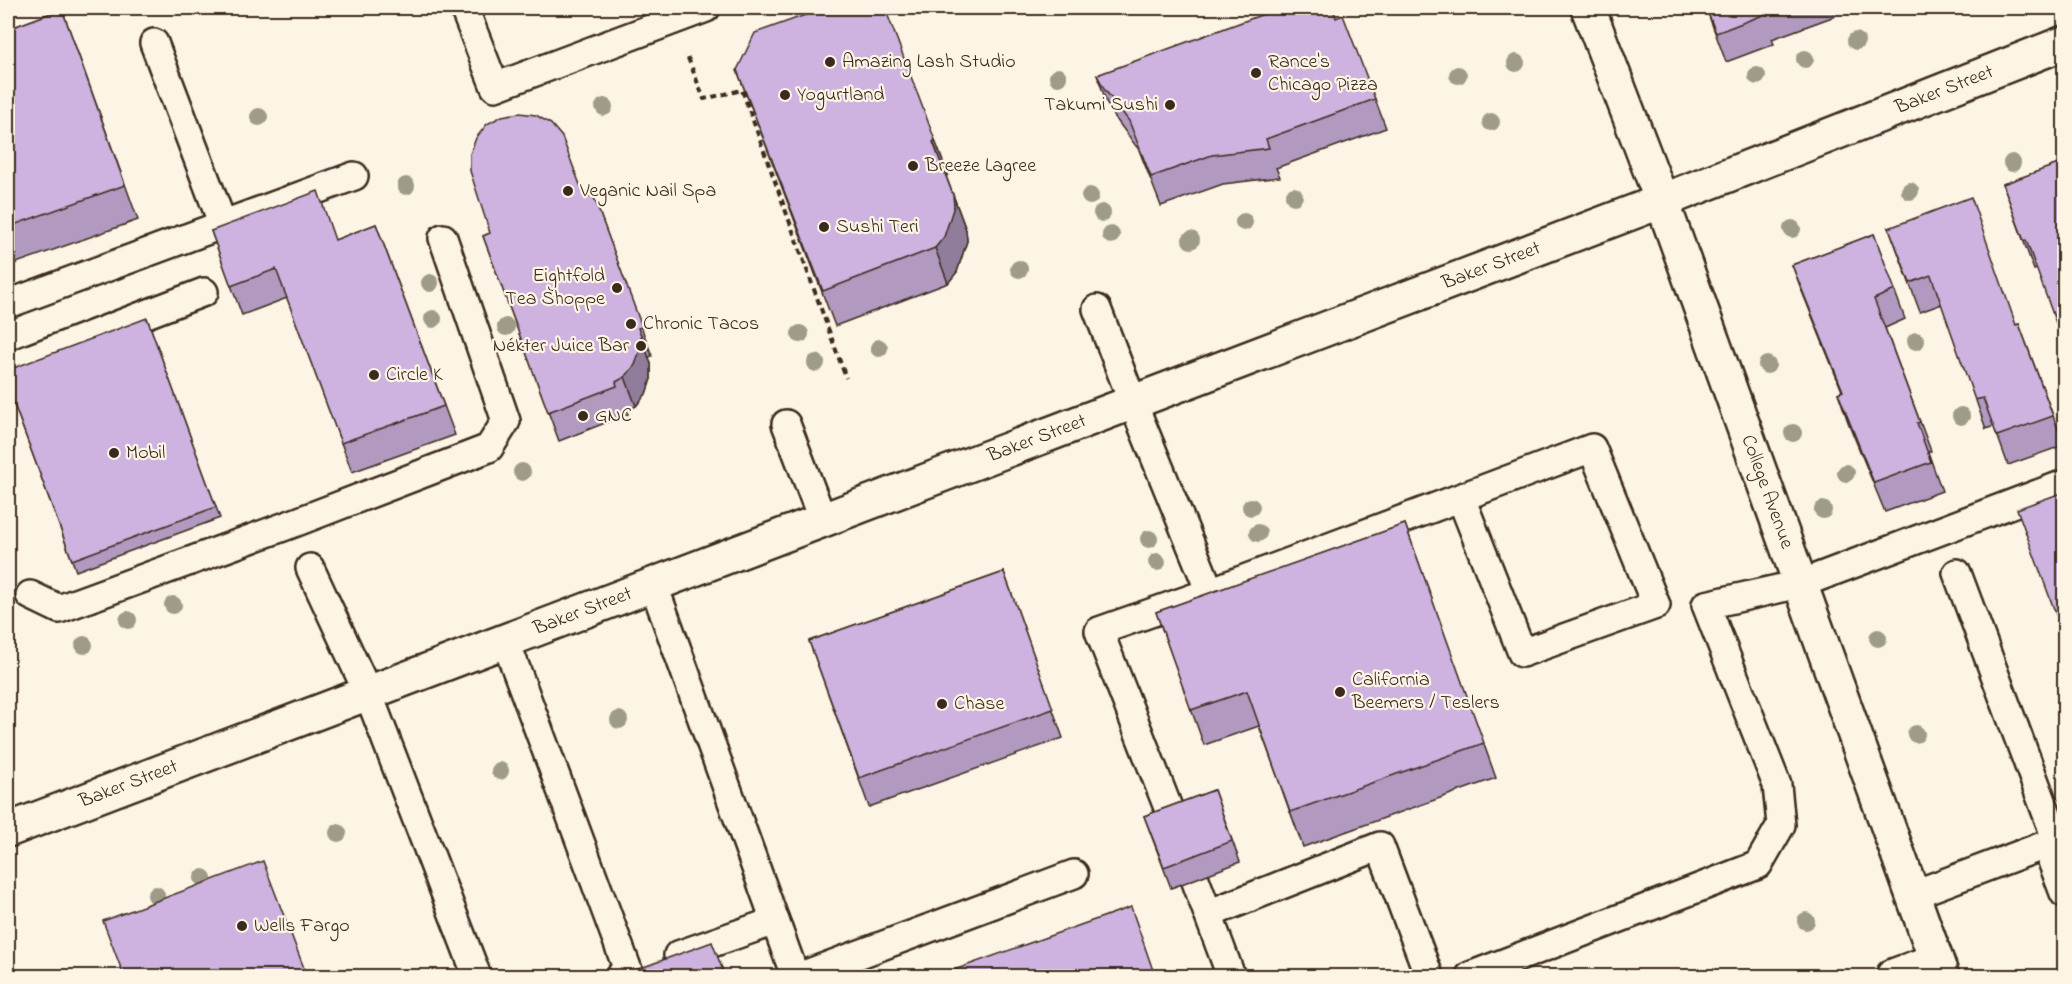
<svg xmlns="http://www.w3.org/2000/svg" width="2072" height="984" font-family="'Indie Flower',sans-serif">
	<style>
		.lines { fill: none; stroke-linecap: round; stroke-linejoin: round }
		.service-casing { stroke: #3b2a1e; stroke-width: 32 }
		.minor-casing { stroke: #3b2a1e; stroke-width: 38 }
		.tertiary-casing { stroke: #3b2a1e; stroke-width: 38 }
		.secondary-casing { stroke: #3b2a1e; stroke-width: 38 }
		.path { stroke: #3b2a1e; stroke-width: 4; stroke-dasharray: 6 4.5; stroke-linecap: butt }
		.service { stroke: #fcf5e5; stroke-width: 27 }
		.minor { stroke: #fcf5e5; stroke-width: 33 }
		.tertiary { stroke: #fcf5e5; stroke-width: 33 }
		.secondary { stroke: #fcf5e5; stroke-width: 33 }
		.tree { fill: #9e9b89 }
		.wall { fill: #b199c0; stroke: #3b2a1e; stroke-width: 1.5 }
		.shaded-wall { fill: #907d9c; stroke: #3b2a1e; stroke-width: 1.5 }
		.building { fill: #ceb2df; stroke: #3b2a1e; stroke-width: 1.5 }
		.poi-dot { fill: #3b2a1e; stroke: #fcf5e5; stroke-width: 2 }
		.labels { text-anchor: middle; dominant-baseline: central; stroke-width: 4.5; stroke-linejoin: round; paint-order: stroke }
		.poi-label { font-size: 20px; fill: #3b2a1e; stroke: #fcf5e5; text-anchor: start }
		.street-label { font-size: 20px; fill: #3b2a1e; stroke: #fcf5e5 }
	</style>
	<rect width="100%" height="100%" fill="#fcf5e5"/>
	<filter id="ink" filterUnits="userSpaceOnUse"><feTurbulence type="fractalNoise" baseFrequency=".0167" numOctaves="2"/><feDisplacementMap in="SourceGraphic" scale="12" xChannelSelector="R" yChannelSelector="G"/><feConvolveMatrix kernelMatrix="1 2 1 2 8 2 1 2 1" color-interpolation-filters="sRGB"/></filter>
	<g filter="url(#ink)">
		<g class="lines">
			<defs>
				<g id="service">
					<polyline points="464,8 495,87 706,8"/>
					<polyline points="154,43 223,225"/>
					<polyline points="8,304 354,176"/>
					<polyline points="1097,309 1133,403 1210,592 1592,448 1656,605 1522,653 1461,498"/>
					<polyline points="8,367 204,292"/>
					<polyline points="786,424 823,521"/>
					<polyline points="310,568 368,693 477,976"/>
					<polyline points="1957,573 2057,841"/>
					<polyline points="654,586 795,976"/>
					<polyline points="30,595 59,609 294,523 489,448 506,421 443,238"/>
					<polyline points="506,642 629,973 620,976"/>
					<polyline points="1176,828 1099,631 1210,592"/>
					<polyline points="2046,845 2064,893"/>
					<polyline points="1195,879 1208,914"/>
					<polyline points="1912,895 2064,838"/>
					<polyline points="678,955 775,921"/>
					<polyline points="801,976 1074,874"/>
					<polyline points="1231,976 1208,914 1380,846 1429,976"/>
					<polyline points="1470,976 1758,865 1781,825 1777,785 1706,605 1800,584 2064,484"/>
				</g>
				<polyline id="minor" points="1893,976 1936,960"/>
				<g id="tertiary">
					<path id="s1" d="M1588 8 1662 201 1942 976"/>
				</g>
				<g id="secondary">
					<path id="s2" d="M8 830 1662 201 2064 43"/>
				</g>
			</defs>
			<use href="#service" class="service-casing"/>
			<use href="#minor" class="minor-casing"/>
			<use href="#tertiary" class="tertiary-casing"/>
			<use href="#secondary" class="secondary-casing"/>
			<polyline class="path" points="688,58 704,99 742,90 846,378"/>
			<use href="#service" class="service"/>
			<use href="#minor" class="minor"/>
			<use href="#tertiary" class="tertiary"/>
			<use href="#secondary" class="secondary"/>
		</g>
		<g class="tree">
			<circle cx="1856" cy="41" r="9"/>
			<circle cx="1805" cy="59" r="9"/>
			<circle cx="1516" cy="63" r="9"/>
			<circle cx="1458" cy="75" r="9"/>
			<circle cx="1757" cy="76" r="9"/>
			<circle cx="1058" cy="77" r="9"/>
			<circle cx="604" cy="107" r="9"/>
			<circle cx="259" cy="117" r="9"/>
			<circle cx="1491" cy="122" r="9"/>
			<circle cx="2012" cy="163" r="9"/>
			<circle cx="406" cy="186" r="9"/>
			<circle cx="1910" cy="191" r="9"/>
			<circle cx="1090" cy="196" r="9"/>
			<circle cx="1294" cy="196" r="9"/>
			<circle cx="1102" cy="213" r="9"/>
			<circle cx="1244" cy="222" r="9"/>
			<circle cx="1792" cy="229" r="9"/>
			<circle cx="1111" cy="235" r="9"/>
			<circle cx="1191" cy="240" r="9"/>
			<circle cx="1019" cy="269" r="9"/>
			<circle cx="430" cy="283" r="9"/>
			<circle cx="433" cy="319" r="9"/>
			<circle cx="506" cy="327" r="9"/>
			<circle cx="800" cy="334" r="9"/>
			<circle cx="1916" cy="341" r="9"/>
			<circle cx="879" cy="348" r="9"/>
			<circle cx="816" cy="363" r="9"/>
			<circle cx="1767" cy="365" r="9"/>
			<circle cx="1961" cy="416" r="9"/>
			<circle cx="1793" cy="433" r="9"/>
			<circle cx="522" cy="472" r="9"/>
			<circle cx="1846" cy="473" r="9"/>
			<circle cx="1251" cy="507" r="9"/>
			<circle cx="1823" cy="510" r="9"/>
			<circle cx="1258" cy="533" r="9"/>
			<circle cx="1149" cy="539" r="9"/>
			<circle cx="1157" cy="562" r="9"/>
			<circle cx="173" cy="605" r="9"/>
			<circle cx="128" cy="620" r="9"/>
			<circle cx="1878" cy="638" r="9"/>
			<circle cx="84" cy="645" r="9"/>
			<circle cx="619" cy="720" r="9"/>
			<circle cx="1916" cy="734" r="9"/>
			<circle cx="500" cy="771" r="9"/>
			<circle cx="338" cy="833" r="9"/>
			<circle cx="203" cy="878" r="9"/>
			<circle cx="156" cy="895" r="9"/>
			<circle cx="1806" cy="921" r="9"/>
		</g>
		<g class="wall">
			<polygon points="1706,8 1835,8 1832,8 1835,16 1772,39 1774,44 1726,62"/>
			<polygon points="62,9 138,220 8,266 8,29"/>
			<polygon points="1336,18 1375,99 1386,128 1276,168 1280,177 1223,184 1161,206 1139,150 1116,119 1107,104 1097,75"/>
			<polygon points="737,70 948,175 946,176 966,230 967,241 957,272 948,283 835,326"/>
			<polygon points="2064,162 2037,269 2034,270 2003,184"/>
			<polygon points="593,195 652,356 649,357 651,364 651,379 646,394 636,406 627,411 628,414 559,441 483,236"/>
			<polygon points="376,224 455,435 352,472 287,298 242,315 211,231 335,240"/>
			<polygon points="1889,228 2016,325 2019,324 2064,445 2008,465 1994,426 1986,429 1942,304 1920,312"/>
			<polygon points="1874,234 1905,319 1885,328 1931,451 1928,452 1942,491 1885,512 1848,422 1838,393 1842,391 1803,294 1792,265"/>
			<polygon points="147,318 220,518 76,571 8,388"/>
			<polygon points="1405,524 1496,778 1303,847 1259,726 1204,745 1156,612"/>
			<polygon points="1004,572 1063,738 869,807 809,641"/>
			<polygon points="1214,790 1240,862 1171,888 1144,816"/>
		</g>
		<g class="shaded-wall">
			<polygon points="935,140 948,175 945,177 933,142"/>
			<polygon points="953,195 966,230 967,241 957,272 948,283 935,248"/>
			<polygon points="641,335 651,364 651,379 646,394 636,406 625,377"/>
		</g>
		<g class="building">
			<polygon points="825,8 885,8 935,140 933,142 953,195 954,206 944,237 935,248 823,291 737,70 755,33"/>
			<polygon points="1280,8 1333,8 1336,18 1343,15 1375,99 1266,139 1269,148 1212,155 1151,177 1129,121 1105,90 1097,75"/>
			<polygon points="1706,8 1769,8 1761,10 1763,15 1716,33"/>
			<polygon points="62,9 125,185 8,227 8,29"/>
			<polygon points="519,113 536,115 551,124 562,137 585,198 593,195 642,327 638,328 641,335 640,350 635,365 625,377 616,382 617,386 548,412 483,236 490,233 470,171 470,154 476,138 487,124 502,116"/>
			<polygon points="2064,162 2064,345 2026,240 2024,241 2003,184"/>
			<polygon points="318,191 335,240 376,224 444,406 341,443 276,269 231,286 211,231"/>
			<polygon points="1971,197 2016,325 2019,324 2053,416 1997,436 1983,398 1975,400 1931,275 1910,283 1889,228"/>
			<polygon points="1874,234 1895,290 1874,299 1920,422 1917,423 1931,462 1874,483 1838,393 1843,391 1792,265"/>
			<polygon points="147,318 216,507 72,560 8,388 8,370"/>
			<polygon points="2064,492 2064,636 2017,509"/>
			<polygon points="1405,524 1484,743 1290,812 1247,691 1191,710 1156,612"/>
			<polygon points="1004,572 1053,709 859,778 809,641"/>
			<polygon points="1214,790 1232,841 1164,867 1144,816"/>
			<polygon points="263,861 307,976 124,976 103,921"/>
			<polygon points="1131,907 1155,976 937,976"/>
			<polygon points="712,942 725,976 619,976"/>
		</g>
	</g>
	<g class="poi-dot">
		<circle cx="830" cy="62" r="6"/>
		<circle cx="1256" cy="73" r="6"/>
		<circle cx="785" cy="95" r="6"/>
		<circle cx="1170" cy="105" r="6"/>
		<circle cx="913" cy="166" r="6"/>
		<circle cx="568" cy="191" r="6"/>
		<circle cx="824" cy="227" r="6"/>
		<circle cx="617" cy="288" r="6"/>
		<circle cx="631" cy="324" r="6"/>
		<circle cx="641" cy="346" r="6"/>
		<circle cx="374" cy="375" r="6"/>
		<circle cx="583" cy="416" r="6"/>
		<circle cx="114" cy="453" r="6"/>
		<circle cx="1340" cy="692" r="6"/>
		<circle cx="942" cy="704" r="6"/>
		<circle cx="242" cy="926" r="6"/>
	</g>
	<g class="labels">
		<g class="poi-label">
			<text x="842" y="62">Amazing Lash Studio</text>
			<text x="1268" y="62">Rance's<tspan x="1268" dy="23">Chicago Pizza</tspan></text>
			<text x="797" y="95">Yogurtland</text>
			<text x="1158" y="105" text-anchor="end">Takumi Sushi</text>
			<text x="925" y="166">Breeze Lagree</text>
			<text x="580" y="191">Veganic Nail Spa</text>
			<text x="836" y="227">Sushi Teri</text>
			<text x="605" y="276" text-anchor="end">Eightfold<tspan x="605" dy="23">Tea Shoppe</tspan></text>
			<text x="643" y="324">Chronic Tacos</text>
			<text x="629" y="346" text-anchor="end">Nékter Juice Bar</text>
			<text x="386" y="375">Circle K</text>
			<text x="595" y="416">GNC</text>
			<text x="126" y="453">Mobil</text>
			<text x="1352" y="680">California<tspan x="1352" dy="23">Beemers / Teslers</tspan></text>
			<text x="954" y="704">Chase</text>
			<text x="254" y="926">Wells Fargo</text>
		</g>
		<g class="street-label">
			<text stroke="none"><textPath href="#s2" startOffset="2073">Baker Street</textPath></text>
			<text stroke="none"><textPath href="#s2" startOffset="1587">Baker Street</textPath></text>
			<text stroke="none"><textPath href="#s2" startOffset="1101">Baker Street</textPath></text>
			<text stroke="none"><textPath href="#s1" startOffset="516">College Avenue</textPath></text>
			<text stroke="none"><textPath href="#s2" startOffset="615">Baker Street</textPath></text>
			<text stroke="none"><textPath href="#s2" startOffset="129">Baker Street</textPath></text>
		</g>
	</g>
	<rect width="2072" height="984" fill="none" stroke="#fcf5e5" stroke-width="30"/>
	<rect x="15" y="15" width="2042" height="954" fill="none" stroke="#3b2a1e" stroke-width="2" filter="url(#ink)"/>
</svg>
